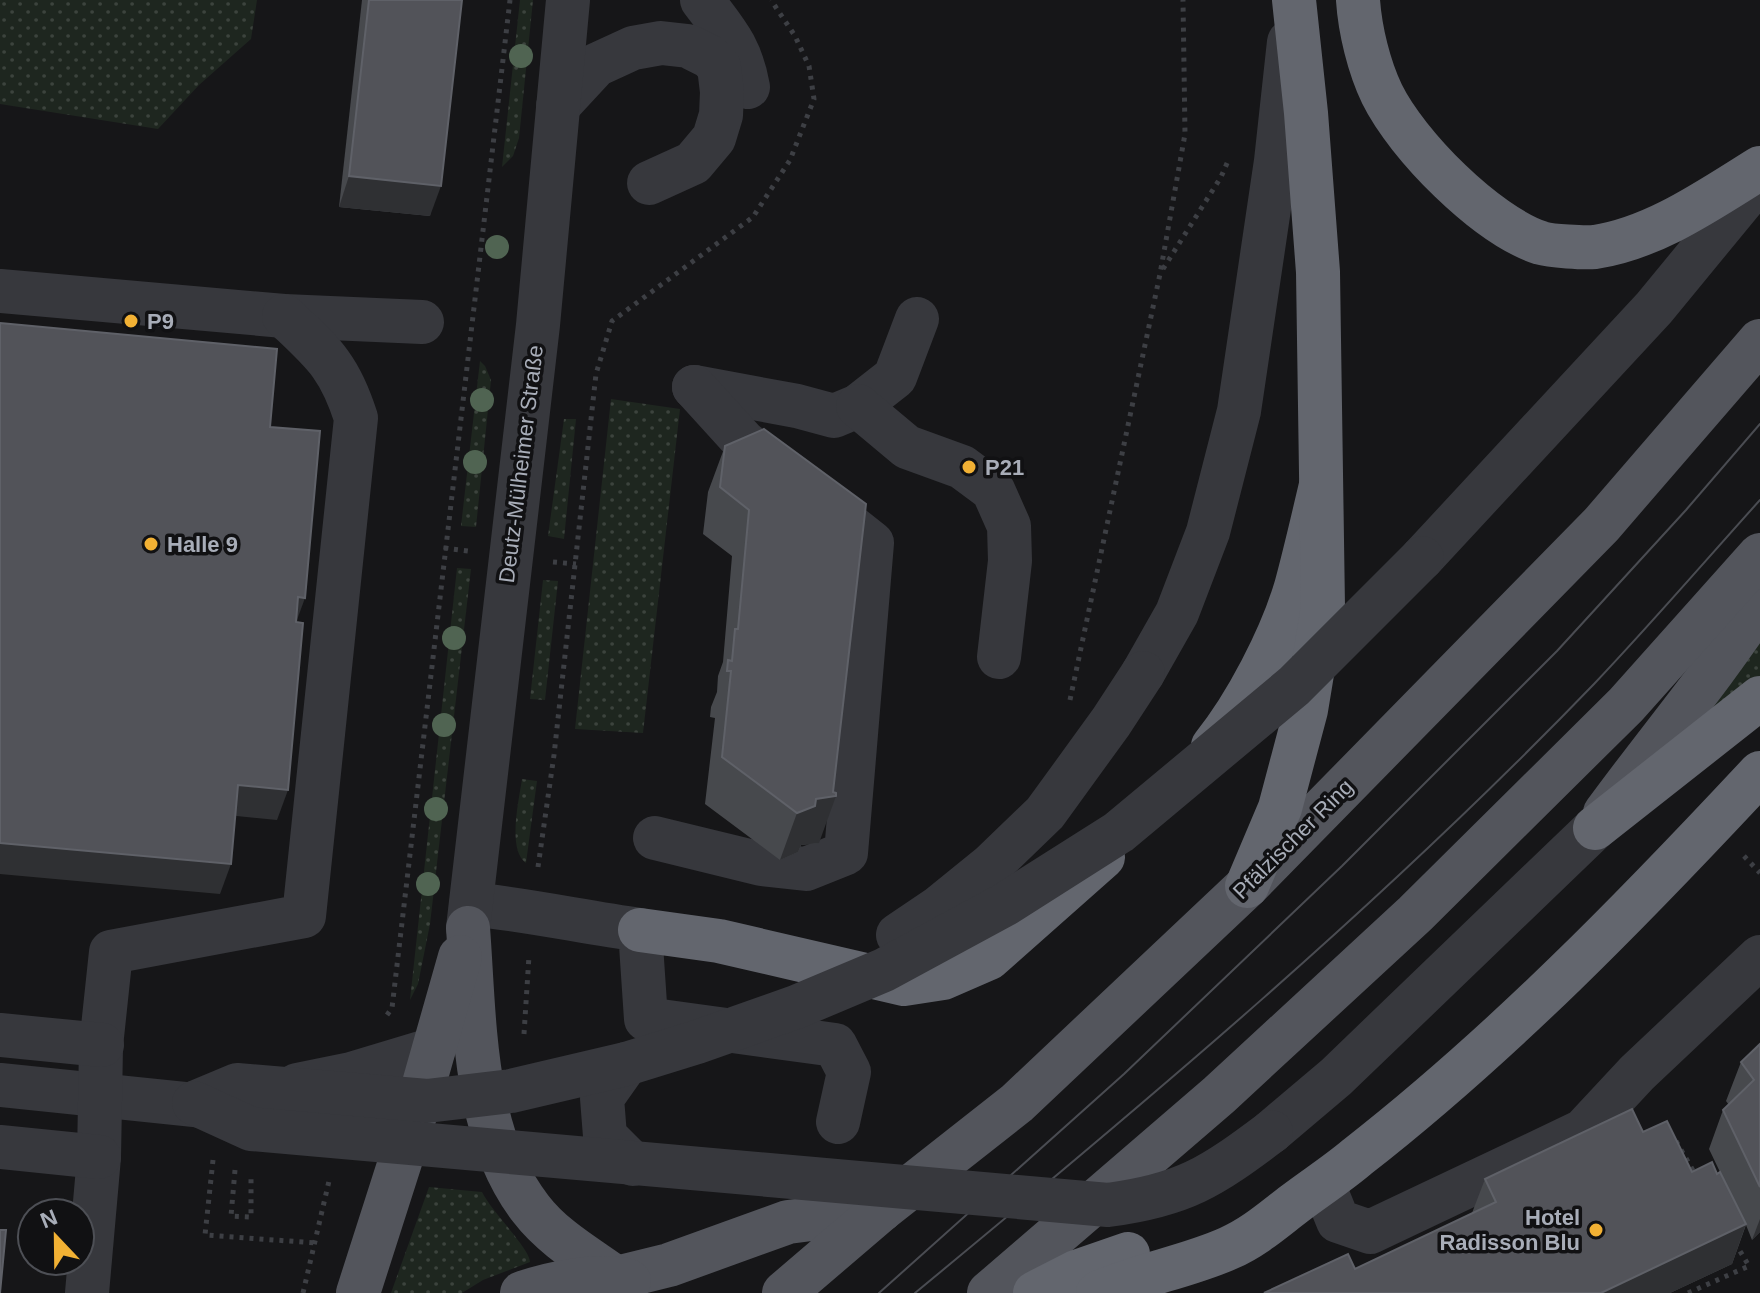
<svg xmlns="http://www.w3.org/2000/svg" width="1760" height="1293" font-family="Helvetica,sans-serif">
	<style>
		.grass { fill: url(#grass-dots) }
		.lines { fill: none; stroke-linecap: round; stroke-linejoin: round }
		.path { stroke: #3d3f44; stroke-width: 5; stroke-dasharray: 4 6; stroke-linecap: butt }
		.minor { stroke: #37383d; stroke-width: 44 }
		.major { stroke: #53555c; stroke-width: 44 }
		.highway { stroke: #63666e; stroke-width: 44 }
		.tram { stroke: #4a4c52; stroke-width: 2 }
		.minor-bridge { stroke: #37383d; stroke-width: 44 }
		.tree { fill: #506452 }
		.wall { fill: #47494d }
		.shaded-wall { fill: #2f3033 }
		.building { fill: #525359; stroke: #5f6168; stroke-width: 2 }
		.poi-dot { fill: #f2b134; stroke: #111113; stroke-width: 3 }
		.labels { text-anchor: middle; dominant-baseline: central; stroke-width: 7; stroke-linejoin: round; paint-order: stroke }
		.poi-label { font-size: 22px; font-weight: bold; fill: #a8adb8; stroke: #111113; text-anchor: start }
		.street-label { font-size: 22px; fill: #a8adb8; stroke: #111113 }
	</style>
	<defs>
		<pattern id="grass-dots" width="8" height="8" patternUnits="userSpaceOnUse" patternTransform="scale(2)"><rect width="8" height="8" fill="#1e261f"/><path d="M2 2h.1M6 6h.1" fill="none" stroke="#3c433d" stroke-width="1.8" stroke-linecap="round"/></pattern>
	</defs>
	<rect width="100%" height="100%" fill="#161618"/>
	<g class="grass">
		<polygon points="0,0 257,0 251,39 199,85 158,129 0,104"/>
		<polygon points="520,0 533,0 519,138 513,156 502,167"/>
		<polygon points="480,361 485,366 491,380 476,527 461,526"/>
		<polygon points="611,399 680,409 643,733 575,729"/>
		<polygon points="564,419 576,419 564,539 548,536"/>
		<polygon points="457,568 471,569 430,924 418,984 410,1000"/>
		<polygon points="543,580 558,581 545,700 530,699"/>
		<polygon points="1760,634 1760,681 1676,748"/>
		<path d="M522 779 537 781 526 863C507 850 519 800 522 779Z"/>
		<path d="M429 1187 482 1192C492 1212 530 1249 530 1262L483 1280 462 1293H391Z"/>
	</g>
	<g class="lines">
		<g class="path">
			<polyline points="1163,269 1221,177 1228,161"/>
			<polyline points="444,548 468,551"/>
			<polyline points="553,562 576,564"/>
			<polyline points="1070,700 1160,274 1185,134 1183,0"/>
			<polyline points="1744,856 1760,873"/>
			<polyline points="538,867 554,755 596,374 612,321 753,217 790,160 814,99 809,66 795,36 771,0"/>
			<polyline points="387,1015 392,1008 510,0"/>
			<polyline points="524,1034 529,956"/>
			<polyline points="1676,1141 1695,1174"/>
			<polyline points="213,1160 205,1235 316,1243"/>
			<polyline points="235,1170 231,1216 251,1217 251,1174"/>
			<polyline points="303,1293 329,1181"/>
			<polyline points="1688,1293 1749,1266 1734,1241"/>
		</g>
		<g class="minor">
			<path d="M702 0C726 32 741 47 748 87"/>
			<polyline points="558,106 596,65 633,48 661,43 688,46 710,57 719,67 722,92 721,115 714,138 693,163 649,183"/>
			<polyline points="0,291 284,316 422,322"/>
			<polyline points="694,387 797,406 834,416 858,406 895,377 917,319"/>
			<polyline points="858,406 907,447 962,467 993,490 1009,526 1010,561 999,657"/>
			<polyline points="1422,558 1654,308 1760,179"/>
			<polyline points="1143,673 1177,613 1208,532 1239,411 1276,161 1289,42"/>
			<polyline points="655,838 761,864 806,869 846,853 872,543 744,442 694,387"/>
			<path d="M471 904C528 910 583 922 640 930L646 1019 835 1045 849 1072 838 1122"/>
			<polyline points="468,928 538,325 568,0"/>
			<polyline points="626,1064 602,1098 605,1136 633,1164"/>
			<polyline points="0,1085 233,1109"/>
			<polyline points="297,1085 351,1074 434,1049"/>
			<polyline points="1271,1132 1336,1077 1595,828"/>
			<polyline points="1323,1184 1338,1221 1370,1232 1583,1131 1637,1073 1760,957"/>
			<path d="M87 1293 99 1157 101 1046 111 952 304 916 356 418C339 365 323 353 284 316"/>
		</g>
		<g class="major">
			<path d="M1605 813C1656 743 1713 676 1760 604"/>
			<path d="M468 928C475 1018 472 1134 531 1209 553 1238 587 1257 616 1278L669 1265 788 1222 881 1210"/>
			<polyline points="358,1293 416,1112 460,957"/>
			<path d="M522 1293C552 1283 598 1273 629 1281"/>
			<polyline points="784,1293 881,1210 1017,1103 1247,886 1601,525 1760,341"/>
			<polyline points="989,1293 1219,1095 1415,914 1626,705 1760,555"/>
		</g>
		<g class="highway">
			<path d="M1358 0C1360 30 1369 67 1382 94 1407 145 1486 225 1541 243 1551 246 1584 248 1595 247 1655 238 1710 199 1760 168"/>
			<path d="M1213 746C1246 705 1281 638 1296 587 1305 554 1313 519 1321 485"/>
			<polyline points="1595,828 1760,698"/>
			<polyline points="1247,886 1280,808 1306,710 1323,607 1318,272 1306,113 1294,0"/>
			<polyline points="640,930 719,941 904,984 943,978 989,958 1103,857"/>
			<polyline points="1035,1293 1076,1272 1128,1254"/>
			<path d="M1098 1293C1140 1274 1187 1267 1229 1248 1254 1237 1273 1220 1294 1204 1315 1188 1337 1174 1357 1157 1503 1043 1634 908 1760 773"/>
		</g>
		<g class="tram">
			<polyline points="879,1293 1124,1074 1342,866 1557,651 1686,510 1760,424"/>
			<path d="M915 1293C1150 1099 1383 903 1594 684 1651 624 1705 561 1760 500"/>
		</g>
		<g class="minor-bridge">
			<polyline points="898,935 938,908 991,865 1045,813 1111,722 1143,673"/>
			<polyline points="0,1035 102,1045"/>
			<polyline points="194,1103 237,1085 427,1101 511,1091 626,1064 697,1042 796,1007 884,970 1004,905 1119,832 1294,686 1422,558"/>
			<path d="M194 1103 251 1129 1108 1205C1184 1195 1211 1177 1271 1132"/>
			<polyline points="0,1147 99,1157"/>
		</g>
	</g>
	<g class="tree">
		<circle cx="521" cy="56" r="12"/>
		<circle cx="497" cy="247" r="12"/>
		<circle cx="482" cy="400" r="12"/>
		<circle cx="475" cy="462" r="12"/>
		<circle cx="454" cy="638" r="12"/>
		<circle cx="444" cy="725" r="12"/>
		<circle cx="436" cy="809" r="12"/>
		<circle cx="428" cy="884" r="12"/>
	</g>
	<g class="wall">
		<polygon points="362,0 462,0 430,216 339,207"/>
		<polygon points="764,429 819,843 801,845 798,852 780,860 705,804 715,718 710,717 711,707 717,692 718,676 723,662 732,556 703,534 708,492 725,446"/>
		<polygon points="1760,1044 1760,1232 1752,1240 1746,1225 1732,1264 1670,1293 1264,1293 1355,1269 1472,1213 1485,1179 1643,1132 1692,1172 1717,1174 1720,1172 1709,1149 1723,1110 1729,1105 1726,1101 1741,1062"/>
	</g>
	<g class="shaded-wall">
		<polygon points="349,176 441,186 430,216 339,207"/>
		<polygon points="298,597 305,598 294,628"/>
		<polygon points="238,785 288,790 277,820 227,815"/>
		<polygon points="836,796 819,843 801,845 798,852 780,860 797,813 816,799"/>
		<polygon points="0,843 231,864 220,894 0,874"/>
		<polygon points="1760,1219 1760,1232 1752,1240"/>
		<polygon points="1746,1224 1732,1264 1670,1293 1601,1293"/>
	</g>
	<g class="building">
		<polygon points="369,0 462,0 441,186 349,176"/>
		<polygon points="0,323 277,349 270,427 320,431 305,598 298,597 296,622 303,623 288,790 238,785 231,864 0,843"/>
		<polygon points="764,429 866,504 833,792 836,793 836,796 816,799 815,806 797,813 722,757 731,671 727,671 728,660 732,661 735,629 738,629 749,510 720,487 725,446"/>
		<polygon points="1760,1044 1760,1187 1723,1110 1754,1080 1741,1062"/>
		<polygon points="1632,1109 1643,1132 1667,1121 1692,1172 1712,1162 1717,1174 1720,1172 1746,1224 1601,1293 1264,1293 1348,1254 1355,1269 1496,1202 1485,1179"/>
		<polygon points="0,1230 6,1230 0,1293"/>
	</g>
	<g class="poi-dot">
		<circle cx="131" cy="321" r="8"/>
		<circle cx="969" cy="467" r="8"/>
		<circle cx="151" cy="544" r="8"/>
		<circle cx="1596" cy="1230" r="8"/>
	</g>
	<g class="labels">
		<g class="poi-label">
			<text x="147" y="321">P9</text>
			<text x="985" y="467">P21</text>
			<text x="167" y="544">Halle 9</text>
			<text x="1580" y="1217" text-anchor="end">Hotel<tspan x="1580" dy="25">Radisson Blu</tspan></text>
		</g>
		<g class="street-label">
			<text transform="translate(521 464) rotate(-83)">Deutz-Mülheimer Straße</text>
			<text transform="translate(1293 839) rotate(-45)">Pfälzischer Ring</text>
		</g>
	</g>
	<g transform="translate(56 1237) rotate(338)"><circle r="38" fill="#111113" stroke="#4d4f55" stroke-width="2"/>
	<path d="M0-6L14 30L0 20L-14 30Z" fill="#f2b134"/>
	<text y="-12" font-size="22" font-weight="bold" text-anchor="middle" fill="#a8adb8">N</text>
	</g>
</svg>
